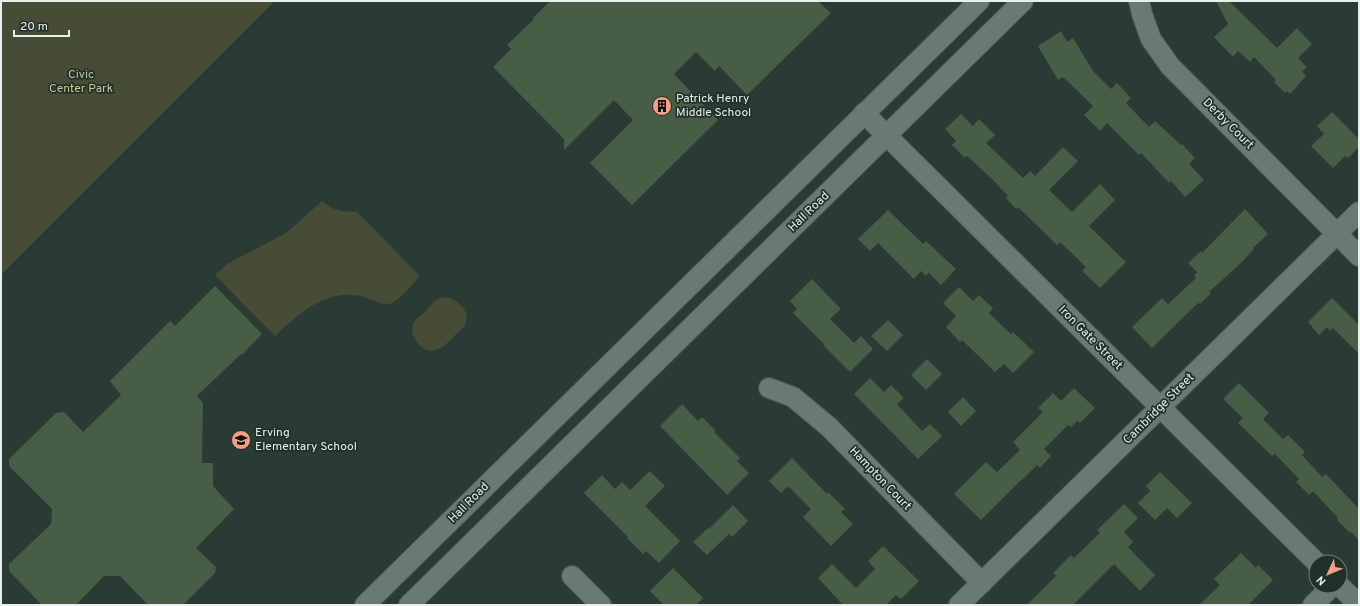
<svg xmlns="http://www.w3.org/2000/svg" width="1360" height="606" font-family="Overpass,sans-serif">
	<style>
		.green { fill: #474c37 }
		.building { fill: #475d45 }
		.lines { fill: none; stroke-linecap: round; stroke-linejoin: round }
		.minor-casing { stroke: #495752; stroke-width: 22 }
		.minor { stroke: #697a73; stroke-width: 20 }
		.labels { text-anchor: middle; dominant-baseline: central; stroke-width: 3.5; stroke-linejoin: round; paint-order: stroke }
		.park-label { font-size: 12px; fill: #c0cc93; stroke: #21302a }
		.poi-label { font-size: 12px; fill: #e7f0ec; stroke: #21302a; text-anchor: start }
		.street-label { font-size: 12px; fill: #e7f0ec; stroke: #21302a }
	</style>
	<rect width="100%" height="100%" fill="#2a3a34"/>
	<g class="green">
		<polygon points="1,1 275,1 1,275"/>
		<path d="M322 201C336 212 340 211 357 212L420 276C413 283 398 304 388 304 379 305 370 298 361 296 325 289 300 313 275 336L215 275 227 264 286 233Z"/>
		<path d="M445 297C457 299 472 311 465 325 463 328 459 331 456 334 449 342 436 357 423 348 416 343 410 333 413 324 415 319 422 315 426 311 432 304 436 298 445 297Z"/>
	</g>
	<g class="building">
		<polygon points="550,1 818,1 831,13 747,95 719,66 715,71 696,52 674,74 718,120 632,205 590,163 633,120 614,100 564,150 564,139 493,67 511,49 507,45 534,19 533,18"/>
		<polygon points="1216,1 1229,1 1277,48 1297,28 1312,44 1298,58 1307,67 1302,72 1306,76 1290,94 1287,91 1285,93 1274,82 1276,80 1254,57 1250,62 1238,51 1233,57 1214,37 1228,24"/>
		<polygon points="1061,31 1067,42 1073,38 1093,71 1111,89 1117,83 1131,98 1126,103 1149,127 1155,121 1181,145 1182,144 1195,158 1189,164 1204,180 1185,197 1171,181 1169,183 1141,153 1139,155 1107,123 1100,131 1084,115 1093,106 1063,77 1058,80 1038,46"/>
		<polygon points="1332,112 1359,139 1359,147 1348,158 1345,156 1333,168 1311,146 1324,134 1317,126"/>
		<polygon points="961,114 973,126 979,119 995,135 986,143 1023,178 1030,171 1035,176 1063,147 1078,161 1049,190 1072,212 1100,184 1115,200 1089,226 1126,262 1100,288 1082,271 1086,267 1060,242 1057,245 1018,207 1016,209 1006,198 1008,196 993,180 967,156 965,158 952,145 956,141 945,129"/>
		<polygon points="1245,209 1268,234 1253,248 1254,249 1242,262 1209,292 1211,293 1200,304 1198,303 1152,348 1132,327 1162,298 1168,304 1196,278 1194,275 1197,272 1188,263 1201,251 1202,253"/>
		<polygon points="888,210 923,244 926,241 956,269 941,285 929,273 926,276 921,271 914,279 878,243 870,251 858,239"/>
		<polygon points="812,279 841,309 830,319 854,343 861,336 873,349 850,372 823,345 824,344 793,313 797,309 790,301"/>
		<polygon points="215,286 262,334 242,355 241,354 197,396 203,403 202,463 213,463 213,486 234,509 196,548 216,567 215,573 183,605 148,605 120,576 104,576 76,605 42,605 9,571 9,564 51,524 52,509 9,466 9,459 56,413 64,412 83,432 121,395 110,381 170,321 175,326"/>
		<polygon points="959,287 973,301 979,295 993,308 989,313 1011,334 1013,332 1034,352 1013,373 1004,364 995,372 962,340 960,342 946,327 956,316 943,303"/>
		<polygon points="1332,298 1359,325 1359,354 1333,328 1330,331 1327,327 1319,335 1308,322"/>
		<polygon points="888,320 903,335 887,351 871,336"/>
		<polygon points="927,359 942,374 926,390 911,375"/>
		<polygon points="870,378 884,392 891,385 904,398 897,404 922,431 930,424 942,436 918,459 854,394"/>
		<polygon points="1239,383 1269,413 1263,419 1283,439 1288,435 1305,452 1302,455 1322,477 1326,474 1359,509 1359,540 1351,532 1350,533 1337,520 1338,518 1313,491 1309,495 1296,482 1299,479 1275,454 1272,456 1238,423 1243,418 1223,399"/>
		<polygon points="1074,388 1095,408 1080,423 1077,421 1071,427 1068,425 1044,449 1051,456 1040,468 1037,465 1022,480 1021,480 981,520 954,494 986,462 997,472 1020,450 1013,442 1043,412 1038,408 1053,393 1061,401"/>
		<polygon points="963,397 976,411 961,426 948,412"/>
		<polygon points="682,404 698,421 702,417 716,431 714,432 740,458 737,461 749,473 727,495 660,426"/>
		<polygon points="792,458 827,494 828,492 845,509 841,512 853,524 831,546 803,517 811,509 788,486 781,493 769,481"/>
		<polygon points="650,471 665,486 645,506 680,541 659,563 646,551 643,554 627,538 628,537 584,493 602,475 615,489 622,482 630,490"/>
		<polygon points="1160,472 1192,503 1177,518 1167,508 1155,520 1138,503 1150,491 1146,486"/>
		<polygon points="1124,504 1138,518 1124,532 1133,542 1128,547 1155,575 1140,591 1114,564 1073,605 1027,605 1056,576 1053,573 1071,555 1074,558 1100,533 1097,530"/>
		<polygon points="733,505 748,521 732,537 729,534 707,555 693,542 708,528 709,529"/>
		<polygon points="883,546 919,581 901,599 896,595 886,605 843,605 818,578 832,564 856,588 875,569 868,561"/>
		<polygon points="1241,553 1256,568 1258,565 1273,580 1248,605 1199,605 1220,585 1214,579"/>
		<polygon points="673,568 703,598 696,605 664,605 650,591"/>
	</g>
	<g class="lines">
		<defs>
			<g id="minor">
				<polyline points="1139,1 1142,14 1151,39 1170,66 1359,256"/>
				<polyline points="864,113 1316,562"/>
				<polyline points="769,388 793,397 829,427 982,583"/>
				<polyline points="572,576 601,605"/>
				<polyline points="1340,586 1359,605"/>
				<polyline points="365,605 979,1"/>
				<polyline points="409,605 1023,1"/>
				<polyline points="959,605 1359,212"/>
				<polyline points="1313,605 1332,586"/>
			</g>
		</defs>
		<use href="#minor" class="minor-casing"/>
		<use href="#minor" class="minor"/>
	</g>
	<defs>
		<symbol id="building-disc" viewBox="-11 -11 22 22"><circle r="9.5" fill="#f39f83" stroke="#21302a"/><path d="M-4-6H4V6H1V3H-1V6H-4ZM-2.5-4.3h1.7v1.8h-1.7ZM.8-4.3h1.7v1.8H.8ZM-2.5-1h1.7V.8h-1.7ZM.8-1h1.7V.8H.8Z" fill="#111"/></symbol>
		<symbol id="school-disc" viewBox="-11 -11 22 22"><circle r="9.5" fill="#f39f83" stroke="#21302a"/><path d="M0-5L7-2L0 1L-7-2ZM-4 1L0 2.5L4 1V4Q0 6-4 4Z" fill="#111"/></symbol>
	</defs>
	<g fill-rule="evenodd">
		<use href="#building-disc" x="651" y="95" width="22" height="22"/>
		<use href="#school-disc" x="230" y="429" width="22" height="22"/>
	</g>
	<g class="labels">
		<g class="park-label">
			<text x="81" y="75">Civic<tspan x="81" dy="14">Center Park</tspan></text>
		</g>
		<g class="poi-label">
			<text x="676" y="99">Patrick Henry<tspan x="676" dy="14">Middle School</tspan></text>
			<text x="255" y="433">Erving<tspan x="255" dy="14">Elementary School</tspan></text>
		</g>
		<g class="street-label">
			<text transform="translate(1228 124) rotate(45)">Derby Court</text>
			<text transform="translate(809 212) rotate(-44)">Hall Road</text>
			<text transform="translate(1090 338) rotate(45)">Iron Gate Street</text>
			<text transform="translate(1159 409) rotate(-45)">Cambridge Street</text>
			<text transform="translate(880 479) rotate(46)">Hampton Court</text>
			<text transform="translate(469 503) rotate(-45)">Hall Road</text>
		</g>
	</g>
	<rect width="1360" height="606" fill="none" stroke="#e7f0ec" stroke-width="4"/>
	<g transform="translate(1328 574) rotate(226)"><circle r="19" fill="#21302a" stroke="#707d78"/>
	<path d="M0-3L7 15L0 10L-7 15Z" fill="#f39f83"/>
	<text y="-6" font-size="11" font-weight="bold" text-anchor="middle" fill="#e7f0ec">N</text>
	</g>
	<path d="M14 30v6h55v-6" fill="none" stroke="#e7f0ec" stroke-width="2"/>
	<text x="20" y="30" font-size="12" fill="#e7f0ec" stroke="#21302a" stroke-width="3" paint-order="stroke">20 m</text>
</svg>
